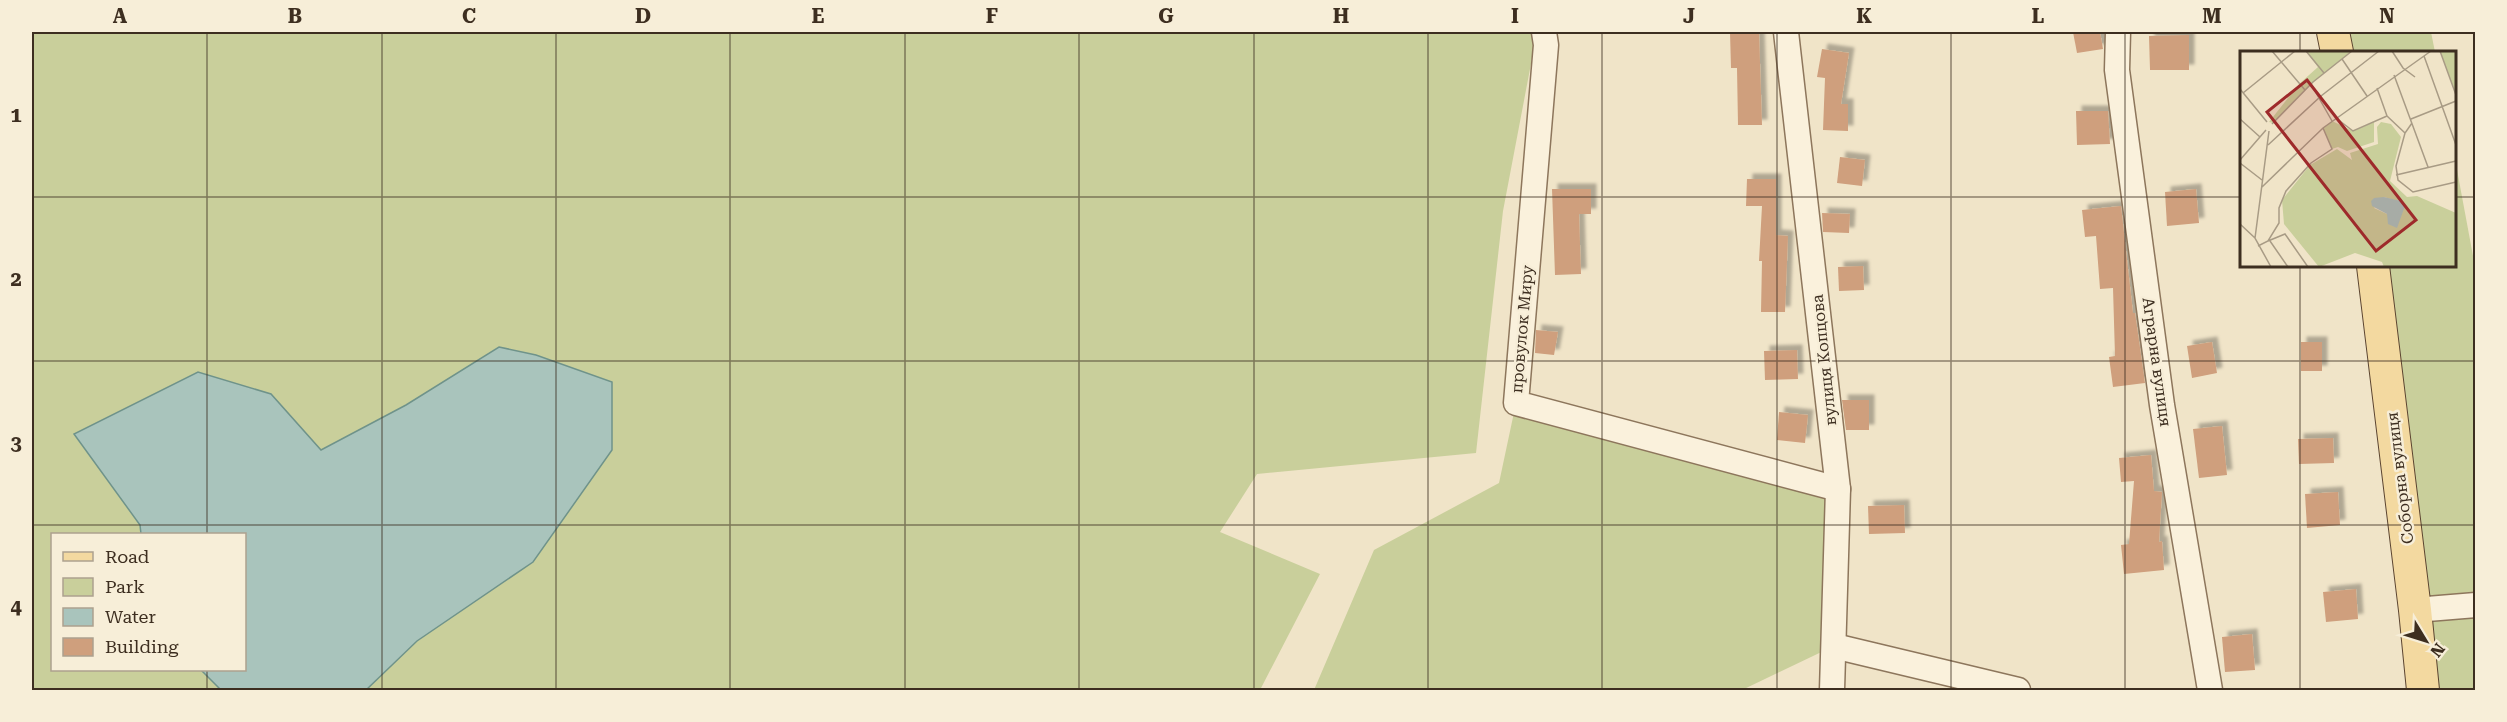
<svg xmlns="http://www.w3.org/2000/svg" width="2507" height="722" font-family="'Roboto Serif',serif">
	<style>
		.green { fill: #c9cf9b }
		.water { fill: #a9c4bc; stroke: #6f938a; stroke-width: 1.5 }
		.building { fill: #cf9f7d; filter: url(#shadow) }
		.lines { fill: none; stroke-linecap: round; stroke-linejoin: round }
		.minor-casing { stroke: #8d765c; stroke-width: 27 }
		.major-casing { stroke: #5b4430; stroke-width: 34 }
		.minor { stroke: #faf1dc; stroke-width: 24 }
		.major { stroke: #f3d9a0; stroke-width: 32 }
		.grid { fill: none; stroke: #3d2e20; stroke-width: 1.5; stroke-opacity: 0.55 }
		.labels { text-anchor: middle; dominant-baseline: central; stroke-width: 5; stroke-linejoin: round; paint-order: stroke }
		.street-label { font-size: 16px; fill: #3d2e20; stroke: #f7eed8 }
		.inset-road { fill: none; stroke: #a89b85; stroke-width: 1.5 }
		.view { fill: #9e2a2b; fill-opacity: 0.15; stroke: #9e2a2b; stroke-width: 3 }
		.inset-edge { fill: none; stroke: #3d2e20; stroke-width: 3 }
		.neatline { fill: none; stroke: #3d2e20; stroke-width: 2 }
		.grid-label { font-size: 20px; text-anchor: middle; font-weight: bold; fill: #3d2e20 }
	</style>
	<defs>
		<filter id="shadow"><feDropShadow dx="5.5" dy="-5.5" stdDeviation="1.5" flood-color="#0004"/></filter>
	</defs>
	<rect width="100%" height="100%" fill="#f0e4c8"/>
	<g class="green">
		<polygon points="32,32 1537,32 1503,211 1476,453 1257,474 1220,532 1320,574 1260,690 366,690 417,641 533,562 612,382 536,355 499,347 406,405 321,450 271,394 74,434 140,525 141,534 52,534 52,670 201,670 221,690 32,690"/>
		<polygon points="2333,32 2431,32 2435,52 2337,52"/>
		<polygon points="2455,159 2476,272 2475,690 2423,690 2373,266 2454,266"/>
		<polygon points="1516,403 1838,489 1834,646 1742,690 1314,690 1374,550 1499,483"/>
	</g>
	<polygon class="water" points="499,347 536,355 612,382 612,450 533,562 417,641 366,690 221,690 201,670 244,670 244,534 141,534 140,525 74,434 198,372 271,394 321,450 406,405"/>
	<g class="building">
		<polygon points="1730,32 1759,32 1762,125 1738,125 1737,68 1731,68"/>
		<polygon points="2073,32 2100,32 2103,49 2077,53"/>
		<polygon points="2189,35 2189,70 2150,70 2149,36"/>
		<polygon points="1822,49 1849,53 1841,104 1848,104 1848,131 1823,130 1825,78 1817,77"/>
		<polygon points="2076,111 2108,111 2110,144 2077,145"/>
		<polygon points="1840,157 1865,160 1862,186 1837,183"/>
		<polygon points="1747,179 1776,179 1776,235 1788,236 1785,312 1761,312 1762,261 1759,261 1762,206 1746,206"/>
		<polygon points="1552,189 1591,189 1591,214 1579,214 1581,274 1555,275"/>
		<polygon points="2196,189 2199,223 2167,226 2165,192"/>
		<polygon points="2121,206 2133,313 2135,313 2145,383 2113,387 2109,357 2115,356 2113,288 2100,289 2096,236 2085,237 2082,210"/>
		<polygon points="1822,213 1850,214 1849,233 1823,232"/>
		<polygon points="1863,266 1864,290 1839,291 1838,267"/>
		<polygon points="1536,330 1558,332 1554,355 1535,353"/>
		<polygon points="2212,342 2217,373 2192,378 2187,346"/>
		<rect x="2301" y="342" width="21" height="29"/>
		<polygon points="1797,350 1798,379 1765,380 1764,351"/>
		<polygon points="1842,400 1869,400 1869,430 1846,430"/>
		<polygon points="1779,412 1808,415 1805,443 1777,440"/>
		<polygon points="2222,426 2227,475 2199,478 2193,429"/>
		<polygon points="2333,438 2334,463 2299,464 2298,439"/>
		<polygon points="2151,455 2154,491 2162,492 2159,542 2162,541 2164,570 2124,574 2121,545 2129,544 2134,481 2121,482 2119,458"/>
		<polygon points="2338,492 2340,525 2307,528 2305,494"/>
		<polygon points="1904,505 1905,533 1869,534 1868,506"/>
		<polygon points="2356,589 2358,619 2326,622 2323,592"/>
		<polygon points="2252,634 2255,670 2225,672 2222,637"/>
	</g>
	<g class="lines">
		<defs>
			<g id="minor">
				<polyline points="1544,32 1546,45 1516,403 1838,489"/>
				<polyline points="1786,32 1838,489 1832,690"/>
				<polyline points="2118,32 2117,70 2162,405 2210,690"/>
				<polyline points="2415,610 2476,605"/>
				<polyline points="1834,646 2018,690"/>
			</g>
			<g id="major">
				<polyline points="2333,32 2337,52"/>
				<polyline points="2373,266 2415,610 2423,690"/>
			</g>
		</defs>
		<use href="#minor" class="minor-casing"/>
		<use href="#major" class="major-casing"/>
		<use href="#minor" class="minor"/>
		<use href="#major" class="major"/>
	</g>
	<path class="grid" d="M207 32V534M382 32V690M556 32V690M730 32V690M905 32V690M1079 32V690M1254 32V690M1428 32V690M1602 32V690M1777 32V690M1951 32V690M2125 32V690M2300 32V52M32 197H2242M2454 197H2476M2300 266V690M32 361H2476M32 525H2476M207 670V690"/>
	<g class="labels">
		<g class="street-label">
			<text transform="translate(1522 329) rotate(-85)">провулок Миру</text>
			<text transform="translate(1824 360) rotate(-96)">вулиця Копцова</text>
			<text transform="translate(2157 362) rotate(82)">Аграрна вулиця</text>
			<text transform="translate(2400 478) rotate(-97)">Соборна вулиця</text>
		</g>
	</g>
	<g transform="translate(2240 51)">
		<rect width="216" height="216" fill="#f0e4c8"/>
		<path d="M66 0H112L73 31 33 72 29 71 59 33 78 16ZM200 0H216V44ZM92 70 113 80 134 71V91L107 100 98 96 92 98 83 77ZM141 71 151 73 161 86 150 130 167 146 177 145 216 162V216H144L142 211 115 202 79 216 44 173 42 149 70 114 97 98 112 109 110 102 138 93 137 76ZM144 146 154 149 161 150 147 163 134 157Z" fill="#c9cf9b" fill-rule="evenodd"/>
		<path d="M144 146 161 150 165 155 157 177 148 173 147 163 132 155 131 150 134 147Z" fill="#a9c4bc"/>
		<path class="inset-road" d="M32 0 65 39M66 0 84 22M152 0 163 17 175 26M200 0 216 44M184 5 216 94M102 8 127 45M154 24 188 116M71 33 92 70M137 37 147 65M0 38 27 71M3 42 55 0M147 65 165 82M96 67 113 80 147 65M0 68 20 86M171 68 216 50M172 72 165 82 156 115 158 129 173 141 216 131M32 73 73 31 112 0M29 80 15 187 31 216M28 94 81 45 139 0M0 109 26 79M0 112 22 129M156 124 216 110M22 136 83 77 191 0M0 173 15 187M28 190 45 183 68 216M30 190 48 216M18 195 28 190 39 172V157L46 140 71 112 92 98 83 77"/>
		<path class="view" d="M67 29 176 169 136 200 27 61Z"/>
		<rect width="216" height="216" class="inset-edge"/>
	</g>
	<rect width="2507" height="722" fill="none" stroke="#f7eed8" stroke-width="66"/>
	<rect x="51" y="533" width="195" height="138" fill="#f7eed8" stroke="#ada18e" stroke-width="1.5"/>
	<rect x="63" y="552" width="30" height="9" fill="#f3d9a0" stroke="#ada18e" stroke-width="1.5"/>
	<text x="105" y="563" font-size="18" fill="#3d2e20">Road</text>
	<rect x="63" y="578" width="30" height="18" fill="#c9cf9b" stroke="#ada18e" stroke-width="1.5"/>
	<text x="105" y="593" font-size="18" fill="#3d2e20">Park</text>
	<rect x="63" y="608" width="30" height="18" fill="#a9c4bc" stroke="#ada18e" stroke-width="1.5"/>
	<text x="105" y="623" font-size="18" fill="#3d2e20">Water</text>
	<rect x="63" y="638" width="30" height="18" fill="#cf9f7d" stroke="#ada18e" stroke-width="1.5"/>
	<text x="105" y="653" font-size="18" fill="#3d2e20">Building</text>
	<g transform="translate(2426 641) rotate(128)" stroke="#f7eed8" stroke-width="4.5" paint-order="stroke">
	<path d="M0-4.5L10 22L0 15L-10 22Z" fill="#3d2e20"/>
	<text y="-9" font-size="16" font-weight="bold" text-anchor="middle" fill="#3d2e20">N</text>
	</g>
	<rect x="33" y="33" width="2441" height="656" class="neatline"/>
	<g class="grid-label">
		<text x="120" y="23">A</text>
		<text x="295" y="23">B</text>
		<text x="469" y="23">C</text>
		<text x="643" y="23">D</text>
		<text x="818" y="23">E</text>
		<text x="992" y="23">F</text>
		<text x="1166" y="23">G</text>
		<text x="1341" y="23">H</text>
		<text x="1515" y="23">I</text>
		<text x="1689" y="23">J</text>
		<text x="1864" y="23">K</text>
		<text x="2038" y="23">L</text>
		<text x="2212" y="23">M</text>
		<text x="2387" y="23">N</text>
		<text x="16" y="122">1</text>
		<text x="16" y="286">2</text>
		<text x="16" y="450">3</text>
		<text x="16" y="614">4</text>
	</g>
</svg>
